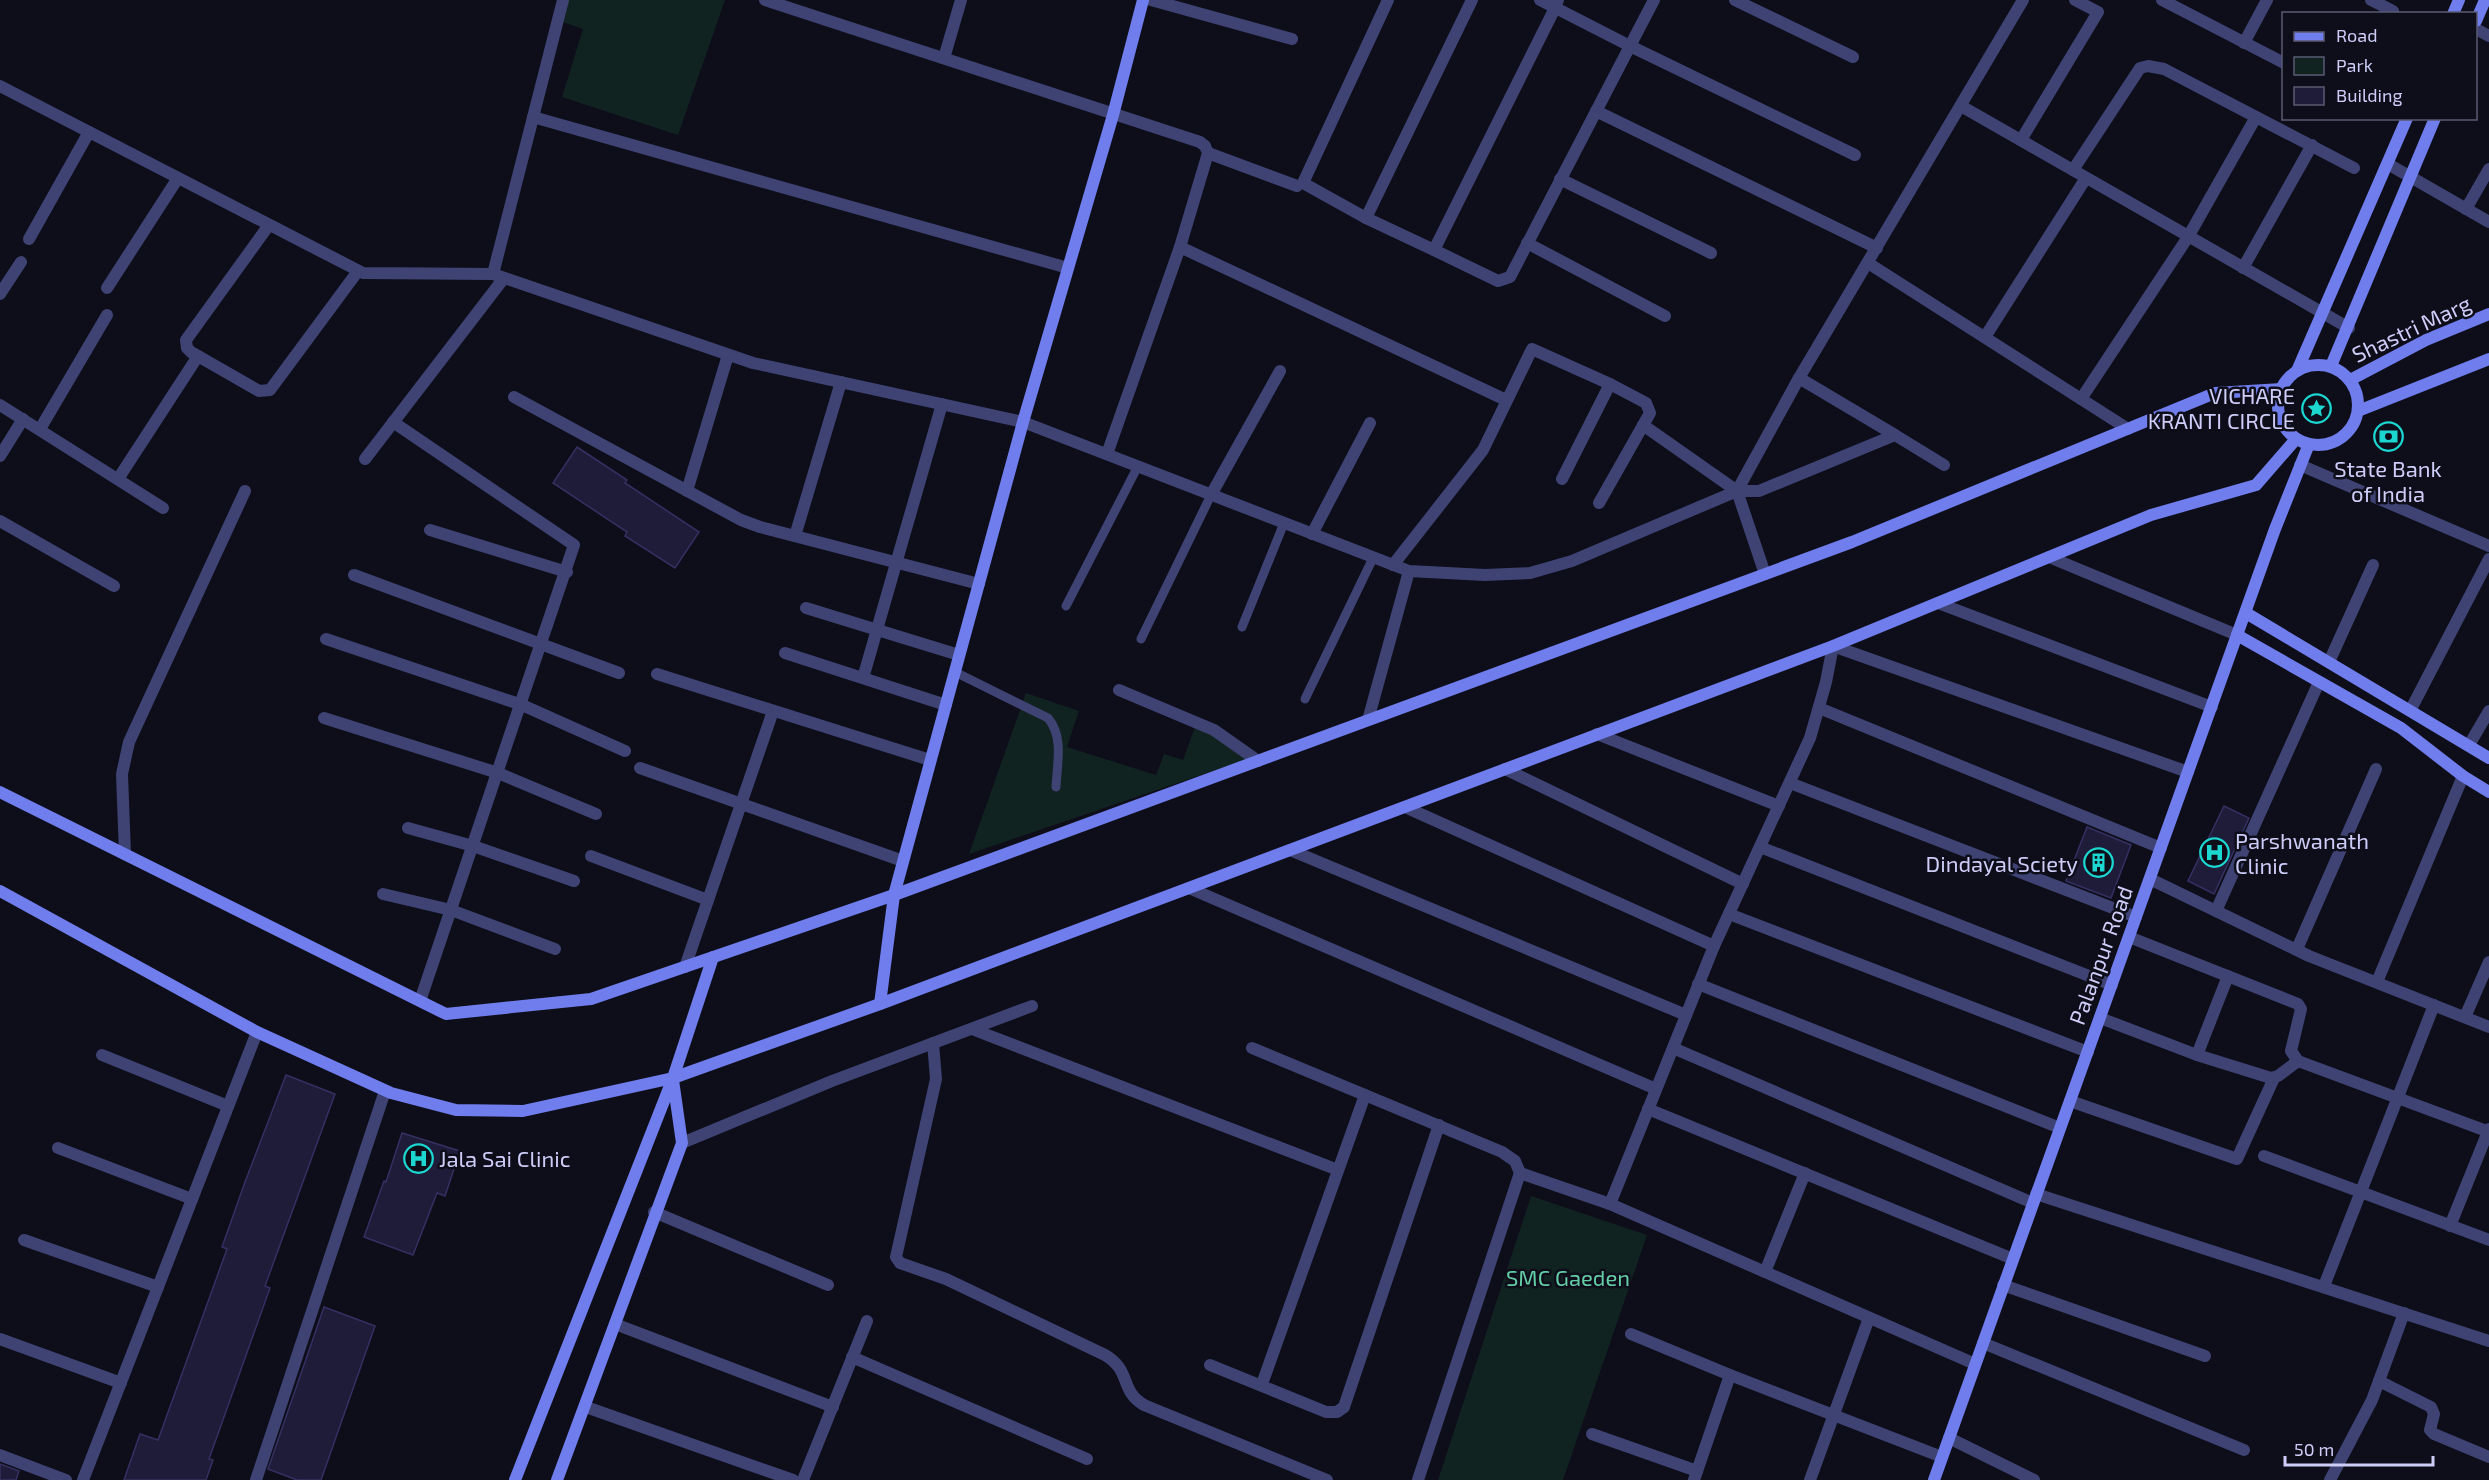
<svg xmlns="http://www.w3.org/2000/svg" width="2489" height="1480" font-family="'Exo 2',sans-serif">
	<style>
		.green { fill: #112320 }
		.building { fill: #1e1c39; stroke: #343062; stroke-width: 1.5 }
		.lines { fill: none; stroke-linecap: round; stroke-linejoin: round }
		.lane { stroke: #3e4373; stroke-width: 9 }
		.street { stroke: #3e4373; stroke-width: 12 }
		.secondary { stroke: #707dec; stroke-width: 12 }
		.labels { text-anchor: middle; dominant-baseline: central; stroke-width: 5; stroke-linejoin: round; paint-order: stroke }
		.street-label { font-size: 22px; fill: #cdcdf8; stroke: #0e0d1a }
		.poi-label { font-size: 22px; fill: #cdcdf8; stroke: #0e0d1a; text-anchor: end }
		.park-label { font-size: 22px; fill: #63cea5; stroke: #0e0d1a }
	</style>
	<rect width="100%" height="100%" fill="#0e0d1a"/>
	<g class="green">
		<polygon points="568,0 725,0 678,135 562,97 583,29 563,22"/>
		<polygon points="1026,693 1079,711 1067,747 1156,775 1164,754 1183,760 1196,724 1251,758 969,854"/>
		<polygon points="1531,1196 1647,1235 1563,1480 1438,1480"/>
	</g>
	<g class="building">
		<polygon points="577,447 627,480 625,483 699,532 675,568 625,536 627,532 553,483"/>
		<polygon points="2224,806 2249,818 2214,894 2188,881"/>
		<polygon points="2087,827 2131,845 2111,898 2066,881"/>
		<polygon points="286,1075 335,1094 265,1286 270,1288 209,1459 213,1460 206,1480 124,1480 140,1434 158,1440 227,1249 222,1247 245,1182"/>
		<polygon points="402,1133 460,1151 445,1196 437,1193 413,1255 364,1237 384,1181 386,1182"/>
		<polygon points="324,1307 375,1326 321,1480 297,1480 268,1469"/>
		<polygon points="0,1464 19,1471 16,1480 0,1480"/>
	</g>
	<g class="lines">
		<g class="lane">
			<polyline points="1066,606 1138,466"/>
			<polyline points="1242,627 1284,523"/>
			<polyline points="1141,639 1211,495"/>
			<path d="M955 672 1048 718C1064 737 1057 764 1056 787"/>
			<polyline points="1305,699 1373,558"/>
		</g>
		<g class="street">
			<polyline points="765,0 1200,142 1205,146 1208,153 1180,247"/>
			<polyline points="1151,0 1292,39"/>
			<polyline points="1540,0 1630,46 1510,277 1498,281 1434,250 1555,8 1558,0"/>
			<polyline points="1654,0 1630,46 1855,155"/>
			<polyline points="1735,0 1853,57"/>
			<polyline points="2162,0 2284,63"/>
			<polyline points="2371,0 2393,11"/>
			<polyline points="2476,29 2489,36"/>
			<polyline points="2244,43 2267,0"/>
			<polyline points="944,58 961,0"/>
			<polyline points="0,86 363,273 493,274 753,363 1023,422 1409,571 1485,575 1530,573 1572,561 1737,491 1799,378 2023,0"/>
			<polyline points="1961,106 2349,328"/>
			<polyline points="1596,111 1877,248"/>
			<polyline points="533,117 1068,268"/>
			<polyline points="2021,140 2098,12 2075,0"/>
			<polyline points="1208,153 1297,186"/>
			<polyline points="2388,164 2489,222"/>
			<polyline points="2073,170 2140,68 2148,66 2164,69 2354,168"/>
			<polyline points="1560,179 1711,253"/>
			<polyline points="2466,209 2489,169"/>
			<polyline points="1366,218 1303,183 1388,0"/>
			<polyline points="269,225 186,340 187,348 191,352 259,391 270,390 358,271"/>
			<polyline points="29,239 89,132"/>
			<polyline points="1527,243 1665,316"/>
			<polyline points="1434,250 1366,218 1472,0"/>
			<polyline points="1868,263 2128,429"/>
			<polyline points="2243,268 2312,145"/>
			<polyline points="493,274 563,0"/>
			<polyline points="107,288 178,178"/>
			<polyline points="0,294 21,262"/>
			<polyline points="1985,337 2086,178"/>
			<polyline points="1799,378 1895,435"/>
			<polyline points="514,397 741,520 760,527 979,584"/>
			<polyline points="2081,399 2188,237 2256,117"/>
			<polyline points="0,405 163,508"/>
			<polyline points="393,422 574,545 420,1001"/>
			<polyline points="1643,425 1737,491 1759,491 1895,435 1944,465"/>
			<polyline points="40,429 107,315"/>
			<polyline points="1107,454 1180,247 1506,400"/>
			<polyline points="0,456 23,419"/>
			<polyline points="365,459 504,278"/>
			<polyline points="2300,465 2489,546"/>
			<polyline points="118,479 198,356"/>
			<polyline points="687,491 728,355"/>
			<polyline points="1737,491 1765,574"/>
			<polyline points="1211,495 1280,371"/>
			<polyline points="1599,503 1650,413 1646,403 1610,384"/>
			<polyline points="0,521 114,586"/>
			<polyline points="430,530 567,572"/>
			<polyline points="1312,534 1370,423"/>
			<polyline points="795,536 841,382"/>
			<polyline points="2049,557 2237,635"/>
			<polyline points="1393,565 1483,450 1532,349 1610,384 1562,479"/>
			<polyline points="354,575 619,673"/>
			<polyline points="1938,603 2212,707"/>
			<polyline points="806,608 959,655"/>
			<polyline points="326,639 522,705 625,751"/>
			<polyline points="785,653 946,705"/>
			<polyline points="2329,662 2373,565"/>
			<polyline points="657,674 930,760"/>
			<polyline points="863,678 942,404"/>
			<polyline points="1119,690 1214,730 1258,761"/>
			<polyline points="1819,708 2161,848"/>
			<polyline points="2411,709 2489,559"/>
			<polyline points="324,718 498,773 596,814"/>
			<polyline points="1368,720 1409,571"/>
			<polyline points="1597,734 1779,806"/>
			<polyline points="2469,745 2489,711"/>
			<polyline points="640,768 903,861"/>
			<polyline points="1505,769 1743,884"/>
			<polyline points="1790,783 2136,917"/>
			<polyline points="1405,807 1714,946"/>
			<polyline points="408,828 473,846 574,881"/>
			<polyline points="1760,847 2112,985"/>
			<polyline points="1290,850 1686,1015"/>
			<polyline points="125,854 122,774 129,742 245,491"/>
			<polyline points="591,856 708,900"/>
			<polyline points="2150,879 2309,956 2489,1027"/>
			<polyline points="1189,888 1656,1089"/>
			<polyline points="383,894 451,910 555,949"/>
			<polyline points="2216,911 2319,682"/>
			<polyline points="1729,914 2088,1052"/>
			<polyline points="2129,937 2298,1004 2301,1009 2291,1051 2298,1061 2489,1132"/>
			<polyline points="2297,949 2376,769"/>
			<polyline points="685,967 773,711"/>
			<polyline points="2377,982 2463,776"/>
			<polyline points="1698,984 2060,1128"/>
			<polyline points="2465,1017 2489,962"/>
			<polyline points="2100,1018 2197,1055 2271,1078 2278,1076 2298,1061"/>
			<polyline points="972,1029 1338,1170"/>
			<path d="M933 1043 936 1079 896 1257 900 1263 946 1279 1105 1355C1132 1371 1119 1390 1144 1405L1327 1480"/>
			<polyline points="1252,1048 1502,1152 1515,1161 1520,1173"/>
			<polyline points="1673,1048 2033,1203"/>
			<polyline points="102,1055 228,1106"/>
			<polyline points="2197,1055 2228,976"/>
			<polyline points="2070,1101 2237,1159 2274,1078"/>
			<polyline points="1648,1109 2013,1259"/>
			<polyline points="682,1143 832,1081 1032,1006"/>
			<polyline points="58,1148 192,1199"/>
			<polyline points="2264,1156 2489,1240"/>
			<polyline points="2036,1194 2489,1341"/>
			<polyline points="1610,1204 1975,1364"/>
			<polyline points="654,1212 828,1285"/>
			<polyline points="2450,1226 2489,1129"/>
			<polyline points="24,1240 158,1287"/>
			<polyline points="1765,1272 1805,1173"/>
			<polyline points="2003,1285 2205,1356"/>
			<polyline points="2324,1286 2434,1005"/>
			<polyline points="615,1324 833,1407"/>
			<polyline points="1631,1334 1730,1375 1942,1457"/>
			<polyline points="0,1339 121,1383"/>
			<polyline points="1983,1343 2244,1450"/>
			<polyline points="852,1357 1087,1459"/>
			<polyline points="1210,1365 1326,1412 1337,1412 1344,1407 1439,1125"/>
			<polyline points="2379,1381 2431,1407 2434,1414 2430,1430 2434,1434 2489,1457"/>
			<polyline points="1262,1384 1365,1095"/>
			<polyline points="586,1407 793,1480"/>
			<polyline points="1592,1434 1697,1471"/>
			<polyline points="1949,1438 2034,1480"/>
			<polyline points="0,1455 66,1480"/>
			<polyline points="83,1480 257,1032"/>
			<polyline points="256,1480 385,1091"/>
			<polyline points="803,1480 867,1321"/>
			<polyline points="1418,1480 1520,1173 1610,1204 1714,946 1810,738 1826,682 1833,646 2188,772"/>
			<polyline points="1694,1480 1730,1375"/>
			<polyline points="1810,1480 1869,1318"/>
			<polyline points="2330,1480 2372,1400 2404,1313"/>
		</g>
		<g class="secondary">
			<polyline points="2453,14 2459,0"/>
			<polyline points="2476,21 2485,0"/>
			<circle cx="2318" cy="405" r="40"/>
			<polyline points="2331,366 2435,118"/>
			<polyline points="2297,371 2407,118"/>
			<polyline points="2350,380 2426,340 2489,314"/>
			<polyline points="2358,411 2489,359"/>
			<polyline points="2246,613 2489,758"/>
			<polyline points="2237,635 2401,728 2463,776 2489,792"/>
			<polyline points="0,792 446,1014 591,999 894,895 1852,542 2215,393 2282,389"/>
			<polyline points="0,891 257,1032 391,1093 456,1110 523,1111 673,1078 880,1004 1833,646 2151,515 2256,485 2296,439"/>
			<polyline points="880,1004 894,895 1023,422 1113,115 1143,0"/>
			<polyline points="515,1480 673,1078 713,957"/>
			<polyline points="557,1480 682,1143 673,1080"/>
			<polyline points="1934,1480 2275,529 2309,444"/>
		</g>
	</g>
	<defs>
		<symbol id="sight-ring" viewBox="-11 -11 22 22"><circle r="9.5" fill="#0e0d1a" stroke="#1cd6d0" stroke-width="1.5"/><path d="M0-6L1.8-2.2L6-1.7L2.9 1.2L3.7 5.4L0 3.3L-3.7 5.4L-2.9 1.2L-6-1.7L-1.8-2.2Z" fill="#1cd6d0"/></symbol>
		<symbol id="bank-ring" viewBox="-11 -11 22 22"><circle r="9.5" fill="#0e0d1a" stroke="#1cd6d0" stroke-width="1.5"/><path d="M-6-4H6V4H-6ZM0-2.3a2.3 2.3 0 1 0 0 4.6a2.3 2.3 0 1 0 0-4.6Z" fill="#1cd6d0"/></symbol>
		<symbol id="hospital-ring" viewBox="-11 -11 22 22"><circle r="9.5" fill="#0e0d1a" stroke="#1cd6d0" stroke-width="1.5"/><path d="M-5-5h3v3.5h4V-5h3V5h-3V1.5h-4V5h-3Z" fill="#1cd6d0"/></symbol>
		<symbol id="building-ring" viewBox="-11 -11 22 22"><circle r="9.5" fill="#0e0d1a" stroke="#1cd6d0" stroke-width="1.5"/><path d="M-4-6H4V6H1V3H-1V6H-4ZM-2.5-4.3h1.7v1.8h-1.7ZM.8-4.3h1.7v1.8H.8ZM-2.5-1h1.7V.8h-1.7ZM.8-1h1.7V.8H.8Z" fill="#1cd6d0"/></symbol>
	</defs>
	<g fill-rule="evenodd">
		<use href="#sight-ring" x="2300" y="392" width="33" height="33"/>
		<use href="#bank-ring" x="2372" y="420" width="33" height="33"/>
		<use href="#hospital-ring" x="2198" y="836" width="33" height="33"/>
		<use href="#building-ring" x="2082" y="846" width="33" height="33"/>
		<use href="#hospital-ring" x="402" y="1142" width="33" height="33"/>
	</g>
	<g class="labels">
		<g class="street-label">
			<text transform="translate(2411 328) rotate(-25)">Shastri Marg</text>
			<text transform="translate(2100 955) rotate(-70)">Palanpur Road</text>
		</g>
		<g class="poi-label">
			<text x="2295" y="395">VICHARE<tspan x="2295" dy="25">KRANTI CIRCLE</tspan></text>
			<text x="2388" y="468" text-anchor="middle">State Bank<tspan x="2388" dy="25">of India</tspan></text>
			<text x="2235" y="840" text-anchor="start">Parshwanath<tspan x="2235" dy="25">Clinic</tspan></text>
			<text x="2078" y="863">Dindayal Sciety</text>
			<text x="439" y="1158" text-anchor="start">Jala Sai Clinic</text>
		</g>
		<g class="park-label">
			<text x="1568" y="1277">SMC Gaeden</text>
		</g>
	</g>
	<rect x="2282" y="12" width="195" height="108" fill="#0e0d1a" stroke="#5a5a73" stroke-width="1.5"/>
	<rect x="2294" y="32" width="30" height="9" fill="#707dec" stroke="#5a5a73" stroke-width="1.5"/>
	<text x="2336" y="42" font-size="18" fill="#cdcdf8">Road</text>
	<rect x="2294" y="57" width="30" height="18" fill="#112320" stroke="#5a5a73" stroke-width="1.5"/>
	<text x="2336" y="72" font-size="18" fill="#cdcdf8">Park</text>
	<rect x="2294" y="87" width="30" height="18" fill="#1e1c39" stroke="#5a5a73" stroke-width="1.5"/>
	<text x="2336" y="102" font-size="18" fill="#cdcdf8">Building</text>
	<path d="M2285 1456v9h148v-9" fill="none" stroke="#cdcdf8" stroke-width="3"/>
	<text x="2294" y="1456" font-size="18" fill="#cdcdf8" stroke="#0e0d1a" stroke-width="4.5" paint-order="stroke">50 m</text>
</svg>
